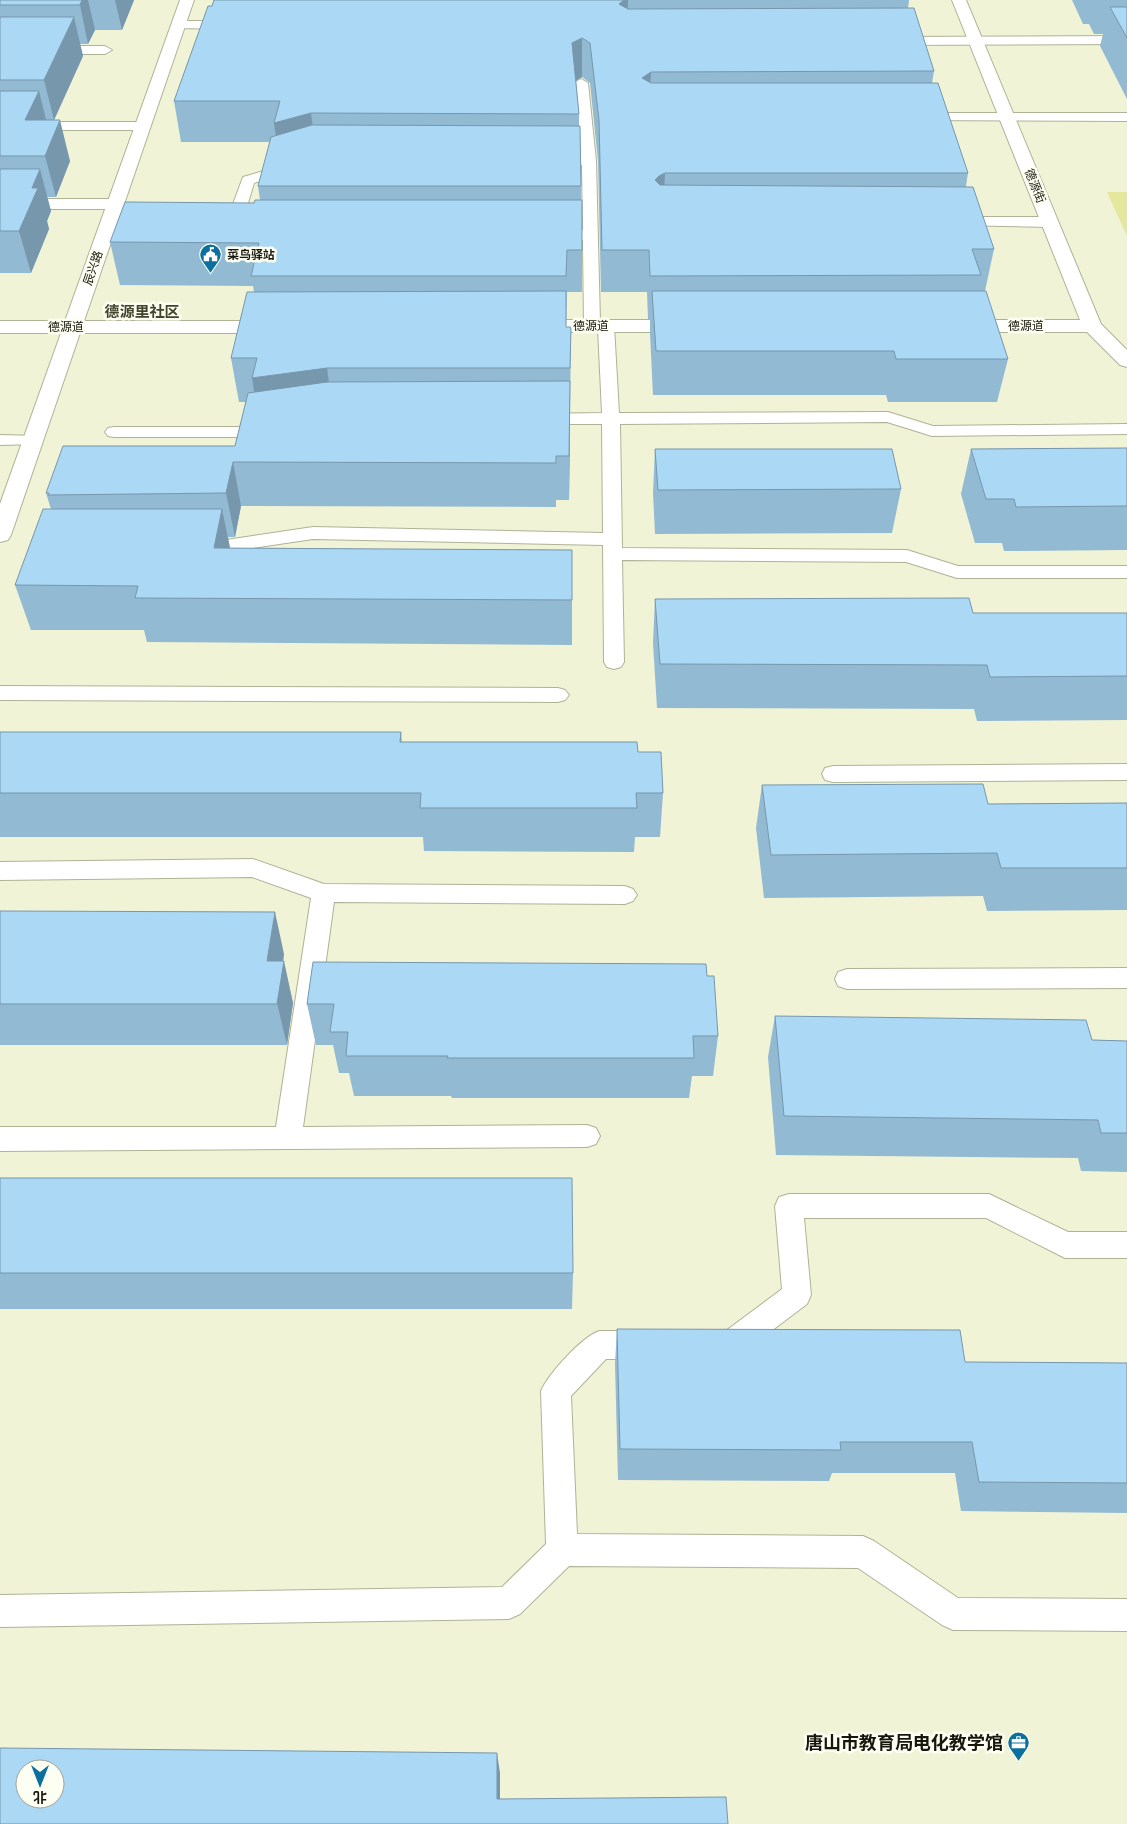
<svg xmlns="http://www.w3.org/2000/svg" width="1127" height="1824" font-family="Roboto,'Noto Sans SC',sans-serif">
	<style>
		.green { fill: #e4e79c }
		.lines { fill: none; stroke-linecap: round; stroke-linejoin: round }
		.lane-casing { stroke: #b0b296; stroke-width: 2 }
		.street-casing { stroke: #b0b296; stroke-width: 2 }
		.lane { fill: #fff; fill-rule: evenodd }
		.street { fill: #fff; fill-rule: evenodd }
		.wall { fill: #92bad3 }
		.shaded-wall { fill: #7797ac }
		.building { fill: #aad8f5; stroke: #7797ac; fill-rule: evenodd }
		.labels { text-anchor: middle; dominant-baseline: central; stroke-width: 5; stroke-linejoin: round; paint-order: stroke }
		.far-street-label { font-size: 12px; fill: #17170d; stroke: #fefff3 }
		.far-poi-label { font-size: 12px; font-weight: bold; fill: #17170d; stroke: #fefff3; text-anchor: start }
		.far-quarter-label { font-size: 15px; font-weight: bold; fill: #43442c; stroke: #fefff3 }
		.near-poi-label { font-size: 18px; font-weight: bold; fill: #17170d; stroke: #fefff3; text-anchor: end }
	</style>
	<rect width="100%" height="100%" fill="#f1f3d6"/>
	<polygon class="green" points="1107,192 1127,192 1127,236"/>
	<g class="lines">
		<defs>
			<g id="lane">
				<polygon points="178,21 232,21 238,25 232,29 173,28 172,25"/>
				<polygon points="1127,36 1127,44 891,45 884,41 891,37"/>
				<polygon points="0,46 105,46 112,50 105,54 0,54"/>
				<polygon points="581,79 588,83 596,161 600,322 612,322 614,326 619,413 888,412 933,426 1127,424 1127,434 932,436 887,422 620,424 622,548 907,550 958,566 1127,566 1127,578 957,578 906,562 622,560 624,662 621,667 614,669 607,667 604,662 603,545 313,539 226,552 192,550 189,546 192,542 226,540 313,527 603,533 602,424 538,424 532,423 529,419 532,415 538,414 602,413 598,329 586,330 584,326 583,240 545,238 542,235 545,232 583,230 582,165 549,165 544,164 542,161 544,158 549,157 581,157 574,83"/>
				<polygon points="918,113 1127,113 1127,121 913,120 911,117 913,114"/>
				<polygon points="0,122 143,122 150,126 143,130 0,130"/>
				<polygon points="292,163 297,164 299,167 297,170 254,183 242,223 239,226 229,226 226,223 243,177"/>
				<polygon points="0,199 116,199 121,201 124,204 121,207 116,209 0,209"/>
				<polygon points="954,217 1050,217 1055,219 1058,222 1055,225 1050,227 949,225 946,222 949,219"/>
				<polygon points="270,423 276,424 279,428 276,432 238,437 114,437 108,436 105,432 108,428 114,427 238,427"/>
				<polygon points="0,435 39,436 42,440 39,444 0,445"/>
				<polygon points="0,686 558,688 565,690 569,695 565,700 558,702 0,700"/>
				<polygon points="1127,764 1127,780 833,782 825,780 822,774 825,768 833,766"/>
				<polygon points="253,859 324,884 625,886 633,889 637,895 633,901 625,904 334,902 303,1127 587,1125 596,1128 600,1136 596,1144 587,1147 0,1151 0,1127 276,1127 311,898 252,877 0,880 0,862"/>
				<polygon points="1127,968 1127,988 847,989 838,986 835,979 838,972 847,969"/>
				<path d="M789 1194H989L1068 1232H1127V1258H1065L986 1218H804L811 1295 807 1304 742 1353C730 1357 723 1359 711 1354L706 1344 711 1334 727 1330 782 1289 775 1206 779 1197Z"/>
				<path d="M599 1331H648L658 1335 663 1345 658 1355 648 1359H606L571 1396 577 1534 863 1536 874 1541 958 1598 1127 1599V1631L953 1630 942 1625 858 1568 569 1566 520 1614 509 1619 0 1627V1595L502 1587 546 1544 541 1391C549 1373 581 1338 599 1331Z"/>
			</g>
			<g id="street">
				<polygon points="180,0 194,0 84,321 276,321 283,323 286,327 283,331 276,333 80,333 11,535 8,540 0,542 0,504 61,333 0,333 0,321 65,321"/>
				<polygon points="952,0 966,0 1101,324 1127,350 1127,367 1120,365 1087,332 959,332 952,330 949,326 952,322 959,320 1080,320"/>
				<polygon points="529,320 686,320 693,322 696,326 693,330 686,332 529,332 522,330 519,326 522,322"/>
			</g>
		</defs>
		<use href="#lane" class="lane-casing"/>
		<use href="#street" class="street-casing"/>
		<use href="#lane" class="lane"/>
		<use href="#street" class="street"/>
	</g>
	<g class="wall">
		<polygon points="0,0 134,0 122,30 95,30 88,44 80,44 83,56 54,120 70,161 56,197 47,197 51,211 47,221 49,229 31,273 0,273"/>
		<polygon points="214,0 909,0 908,8 934,71 932,83 968,173 966,186 994,249 985,291 1008,359 997,402 888,402 886,395 653,395 650,334 650,319 648,319 647,292 601,292 598,161 590,83 582,77 576,81 579,114 579,126 580,126 582,250 582,292 567,292 566,327 571,327 569,500 556,500 556,507 241,506 235,537 228,537 230,548 572,550 572,645 147,642 144,630 31,630 15,585 51,509 46,493 235,446 246,402 239,402 231,358 254,292 253,286 120,285 110,242 254,203 260,200 258,186 270,142 181,142 174,101"/>
		<polygon points="1072,0 1127,0 1127,99 1100,46 1103,34 1094,34 1089,24 1083,24"/>
		<polygon points="1127,448 1127,550 1004,551 1002,543 975,543 961,494 971,449"/>
		<polygon points="655,449 901,489 892,533 655,534 653,493"/>
		<polygon points="655,599 973,613 1127,613 1127,720 977,721 974,709 657,708 653,643"/>
		<polygon points="0,732 401,732 402,742 638,752 663,793 660,837 635,837 634,852 424,851 423,837 0,837"/>
		<polygon points="762,785 988,804 1127,803 1127,910 987,911 983,896 764,898 756,828"/>
		<polygon points="0,911 284,954 283,961 293,1003 287,1045 0,1045"/>
		<polygon points="707,976 718,1036 713,1076 692,1076 689,1098 452,1098 451,1096 354,1096 349,1073 339,1073 333,1045 316,1045 307,1004"/>
		<polygon points="775,1016 1092,1040 1127,1041 1127,1172 1081,1171 1078,1158 776,1155 768,1057"/>
		<polygon points="0,1178 573,1273 572,1309 0,1309"/>
		<polygon points="617,1329 965,1362 1127,1363 1127,1513 961,1511 955,1473 832,1473 829,1481 618,1480 615,1364"/>
	</g>
	<g class="shaded-wall">
		<polygon points="82,0 88,0 95,30 88,44 80,5"/>
		<polygon points="115,0 134,0 122,30"/>
		<polygon points="624,0 628,0 627,36 619,4"/>
		<polygon points="74,17 83,56 54,120 44,80"/>
		<polygon points="582,38 582,77 572,83 572,43"/>
		<polygon points="651,72 649,112 642,78"/>
		<polygon points="39,91 49,132 25,120"/>
		<polygon points="311,113 316,154 280,164 274,123"/>
		<polygon points="60,120 70,161 56,197 45,156"/>
		<polygon points="40,169 51,211 47,221 49,229 31,273 19,231 32,188"/>
		<polygon points="665,173 663,215 655,180 659,176"/>
		<polygon points="327,368 333,412 259,422 252,378"/>
		<polygon points="570,381 570,425 569,500 569,456"/>
		<polygon points="233,462 241,506 235,537 226,493"/>
		<polygon points="222,509 231,553 214,548"/>
		<polygon points="275,912 284,954 281,977 284,961 293,1003 287,1045 267,961"/>
		<polygon points="497,1753 500,1773 500,1817 497,1799"/>
	</g>
	<g class="building">
		<polygon points="0,0 82,0 80,5 0,5"/>
		<polygon points="214,0 624,0 619,4 628,9 914,8 934,71 651,72 642,78 651,83 938,83 968,173 665,173 659,176 655,180 660,185 973,187 994,249 972,249 981,275 650,276 649,250 602,250 599,120 590,43 582,38 572,43 579,114 311,113 274,123 280,101 174,101 208,6 212,6"/>
		<polygon points="1110,7 1127,7 1127,38"/>
		<polygon points="0,17 74,17 44,80 0,80"/>
		<polygon points="0,91 39,91 25,120 60,120 45,156 0,156"/>
		<polygon points="312,125 580,126 581,186 258,186 271,137"/>
		<polygon points="0,169 40,169 32,188 38,188 19,231 0,231"/>
		<polygon points="255,200 582,200 582,250 567,250 566,276 251,276 259,243 110,242 125,202 254,203"/>
		<polygon points="566,291 566,327 571,327 570,368 327,368 252,378 257,358 231,358 247,292"/>
		<polygon points="652,291 986,291 1008,359 896,359 894,351 656,351"/>
		<polygon points="570,381 569,456 556,456 556,463 233,462 226,493 48,495 49,493 46,493 63,446 235,446 248,393 327,382"/>
		<polygon points="1127,448 1127,506 1016,507 1014,499 986,499 971,449"/>
		<polygon points="655,449 892,449 901,489 658,490"/>
		<polygon points="43,509 222,509 214,548 572,550 572,600 135,598 138,586 15,585"/>
		<polygon points="969,598 973,613 1127,613 1127,676 990,677 987,665 660,664 655,599"/>
		<polygon points="0,732 401,732 400,742 637,742 638,752 661,752 663,793 636,793 637,808 420,808 421,793 0,793"/>
		<polygon points="983,784 988,804 1127,803 1127,868 1001,868 997,853 771,855 762,785"/>
		<polygon points="0,911 275,912 267,961 284,961 277,1004 0,1004"/>
		<polygon points="313,962 706,964 707,976 714,976 718,1036 693,1036 694,1058 447,1058 448,1056 346,1056 348,1032 330,1032 334,1004 307,1004"/>
		<polygon points="775,1016 1086,1020 1092,1040 1127,1041 1127,1133 1101,1133 1098,1120 784,1116"/>
		<polygon points="0,1178 572,1178 573,1273 0,1273"/>
		<polygon points="617,1329 960,1330 965,1362 1127,1363 1127,1483 979,1482 972,1442 840,1442 841,1450 620,1449"/>
		<path d="M0 1748 497 1753V1799L726 1797 728 1824H0ZM25 1769H55V1799H25Z"/>
	</g>
	<defs>
		<symbol id="civic-pin" viewBox="-11 -11 22 30"><path d="M0 17L-7.5 6A9.5 9.5 0 1 1 7.5 6Z" fill="#0b709d" stroke="#fefff3"/><path d="M-.6-6.5H3V-4.5H.6V-3L4-1V1h2V6H-6V1h2V-1L-.6-3ZM-1.2 2.5V6h2.4V2.5Z" fill="#fff"/></symbol>
		<symbol id="office-pin" viewBox="-11 -11 22 30"><path d="M0 17L-7.5 6A9.5 9.5 0 1 1 7.5 6Z" fill="#0b709d" stroke="#fefff3"/><path d="M-6-3h4V-5.5h4V-3h4V5H-6ZM-1-4.5V-3h2v-1.5ZM-6 0V1H6V0Z" fill="#fff"/></symbol>
	</defs>
	<g fill-rule="evenodd">
		<use href="#civic-pin" x="198" y="242" width="25" height="34"/>
		<use href="#office-pin" x="1006" y="1730" width="25" height="34"/>
	</g>
	<g class="labels">
		<g class="far-street-label">
			<text transform="translate(1035 186) rotate(68)">德源街</text>
			<text transform="translate(93 268) rotate(-71)">辰兴路</text>
			<text x="591" y="326">德源道</text>
			<text x="1026" y="326">德源道</text>
			<text x="66" y="327">德源道</text>
		</g>
		<g class="far-poi-label">
			<text x="227" y="255">菜鸟驿站</text>
		</g>
		<g class="far-quarter-label">
			<text x="142" y="312">德源里社区</text>
		</g>
		<g class="near-poi-label">
			<text x="1003" y="1742">唐山市教育局电化教学馆</text>
		</g>
	</g>
	<g transform="translate(40 1784) rotate(180)"><circle r="24" fill="#fefff3" stroke="#a2a297"/>
	<path d="M0-4L9 19L0 12L-9 19Z" fill="#0b709d"/>
	<text y="-8" font-size="14" font-weight="bold" text-anchor="middle" fill="#17170d">北</text>
	</g>
</svg>
